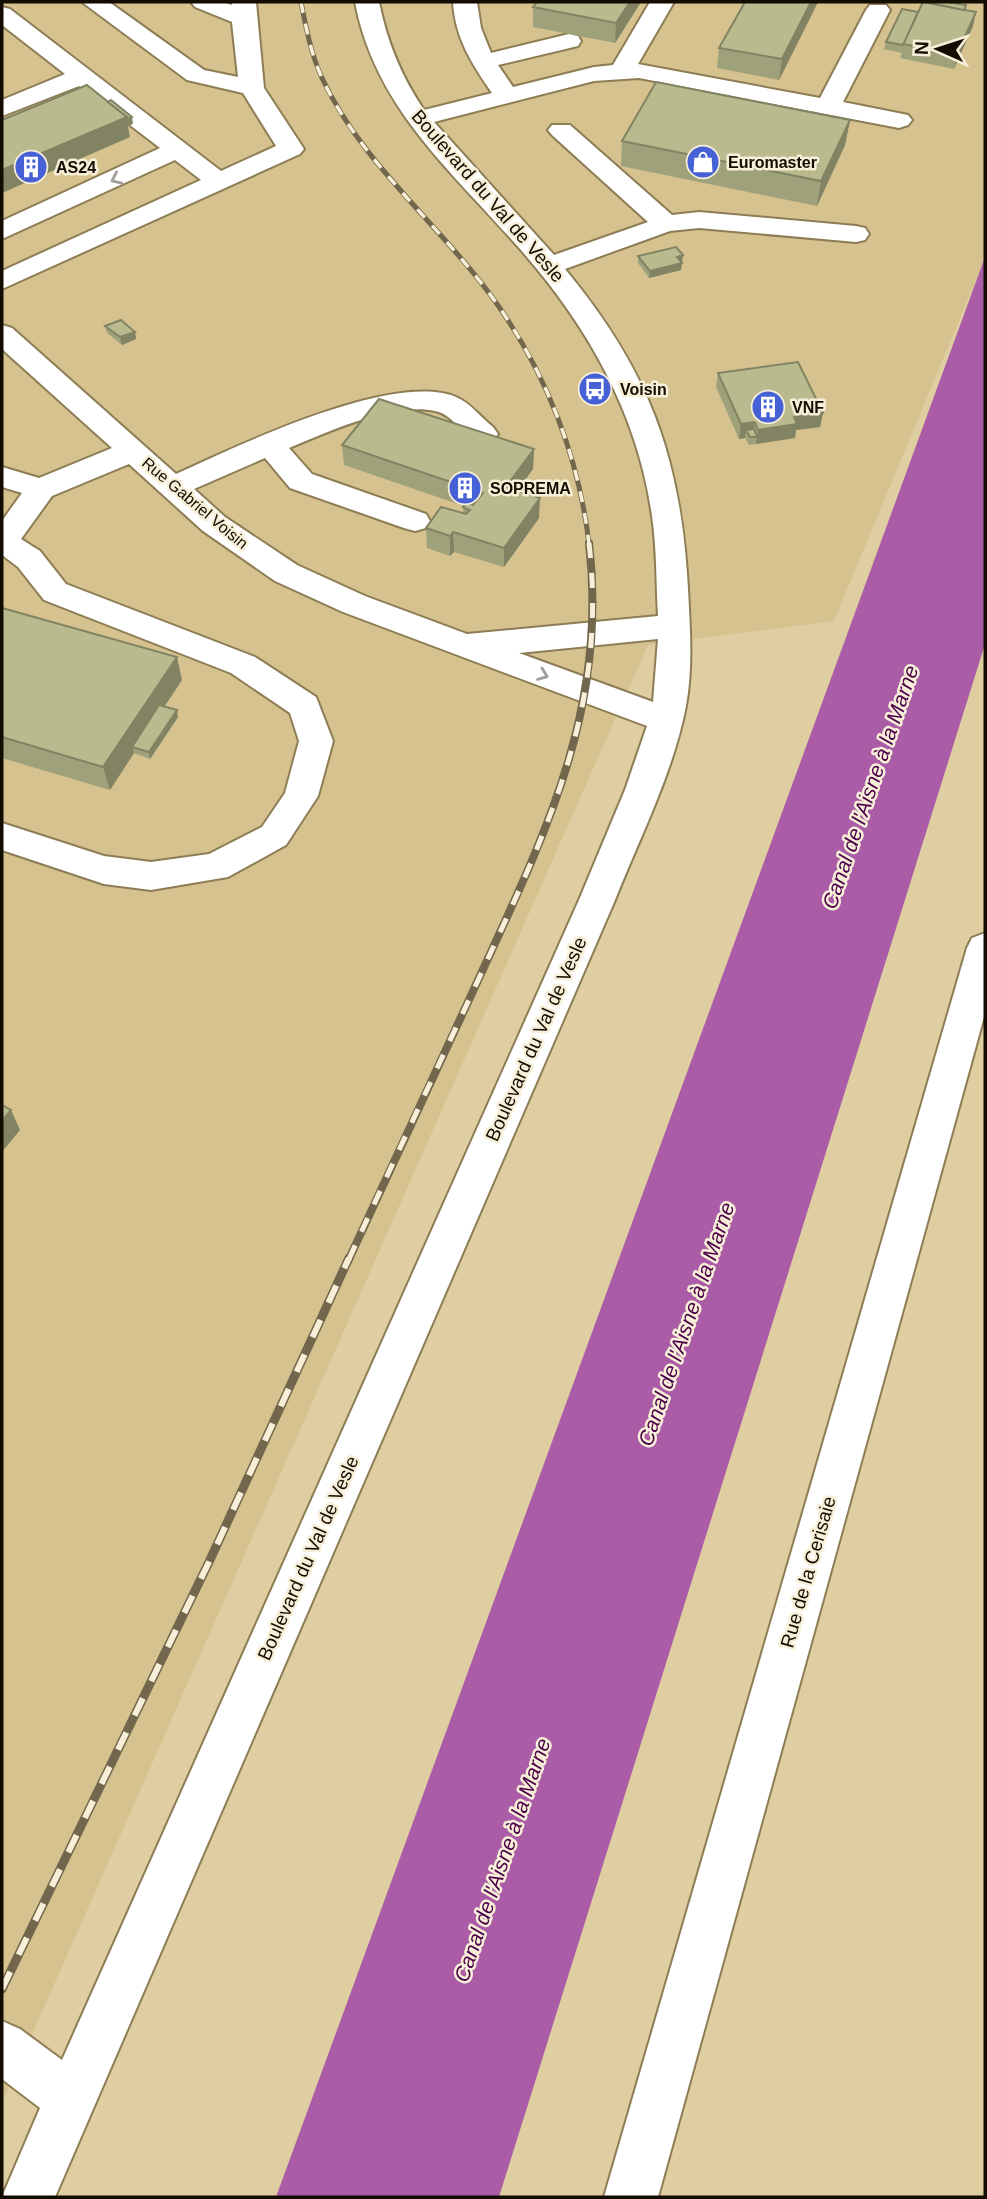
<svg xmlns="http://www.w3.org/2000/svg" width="987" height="2199" font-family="Helvetica,sans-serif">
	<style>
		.built { fill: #d6c28f }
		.water { fill: #aa5da6 }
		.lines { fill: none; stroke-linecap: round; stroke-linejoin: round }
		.minor-casing { stroke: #8d7d54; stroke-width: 4 }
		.minor { fill: #fff; fill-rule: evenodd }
		.rail-far2-casing { stroke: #72674c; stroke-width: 5 }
		.rail-far1-casing { stroke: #72674c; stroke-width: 8 }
		.rail-casing { stroke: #72674c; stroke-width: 9 }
		.rail-far2 { stroke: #f8efd9; stroke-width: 3.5; stroke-dasharray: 11; stroke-linecap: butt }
		.rail-far1 { stroke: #f8efd9; stroke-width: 5; stroke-dasharray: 15; stroke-linecap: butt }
		.rail { stroke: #f8efd9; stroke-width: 6; stroke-dasharray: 19; stroke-linecap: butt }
		.wall { fill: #9fa17a }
		.shaded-wall { fill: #828363 }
		.building { fill: #b9bb8e; stroke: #828363; stroke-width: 2 }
		.oneway { stroke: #a19e99 }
		.labels { text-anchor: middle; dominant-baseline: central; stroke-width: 5; stroke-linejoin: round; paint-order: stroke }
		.far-poi-label { font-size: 16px; font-weight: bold; fill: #130d01; stroke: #f8efd9; text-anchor: start }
		.far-street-label { font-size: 16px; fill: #130d01; stroke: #f8efd9 }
		.street-label { font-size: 19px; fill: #130d01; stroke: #f8efd9 }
		.water-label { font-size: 21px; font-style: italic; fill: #4b0049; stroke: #f8efd9 }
	</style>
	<rect width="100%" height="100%" fill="#dfcea2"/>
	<polygon class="built" points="2,2 985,2 985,258 834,621 648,645 2,2102"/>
	<polygon class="water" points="985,257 985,644 499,2197 276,2197"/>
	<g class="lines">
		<defs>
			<g id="minor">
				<polygon points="82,2 109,2 204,70 238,77 232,22 195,7 191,2 223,2 232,5 232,2 256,2 264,88 304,149 300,154 2,289 2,271 201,180 175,160 2,239 2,221 160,148 79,86 2,116 2,100 65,74 2,25 2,7 10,9 221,171 276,146 243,93 187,80"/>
				<path d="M355 2H379C387 42 401 76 424 110L492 93C472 64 455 38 453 2H477L481 28 491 53 569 34 578 36 581 41 578 46 498 65 513 87 594 67 613 65 650 2H674L638 64 820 98 866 10 870 5H886L890 10 843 102 908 115 912 120 908 125 899 128 639 78 594 81 434 122 554 255 648 222 552 135 548 130 552 125H570L672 215 699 212 856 226 865 228 869 234 865 240 856 242 699 228 670 231 565 269C650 372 681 458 688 589 690 628 693 667 686 706 673 773 640 837 615 900L55 2197H2L40 2108 2 2079V2021L20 2029 62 2060 579 900 625 790 647 726 343 612 275 581 203 531 129 464 52 496 21 539 40 551 66 584 255 657 316 697 333 741 318 796 286 845 228 877 151 890 104 884 2 850V823L104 856 151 862 209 854 262 827 285 793 299 741 290 713 231 673 44 600 18 567 2 555V521L22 493 2 487V467L39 478 112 448 2 349V325L12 328 176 474C237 446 393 371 456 397 471 403 481 418 493 427L498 434 493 441C464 449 460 416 435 411 393 402 328 432 289 448L312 474 426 514 430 521 426 528 415 531 404 528 290 488 265 458 194 489 225 517 297 565 365 596 467 634 658 616C656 583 657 549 652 516 638 414 587 325 520 249 452 171 375 108 355 2ZM658 639 653 702 519 653Z"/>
				<polygon points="985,933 985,1013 658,2197 604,2197 967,948 972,938"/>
			</g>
		</defs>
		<use href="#minor" class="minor-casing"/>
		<use href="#minor" class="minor"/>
		<defs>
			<path id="rail-far2" d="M301 2C306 28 311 54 322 78 363 166 442 226 497 304 547 375 579 458 589 544"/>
			<path id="rail-far1" d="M349 1259C390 1169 432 1079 474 989 542 840 609 712 589 543"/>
			<polyline id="rail" points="2,1989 209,1562 349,1258"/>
		</defs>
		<use href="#rail-far2" class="rail-far2-casing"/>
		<use href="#rail-far1" class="rail-far1-casing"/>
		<use href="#rail" class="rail-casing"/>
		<use href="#rail-far2" class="rail-far2"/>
		<use href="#rail-far1" class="rail-far1"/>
		<use href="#rail" class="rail"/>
	</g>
	<g class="wall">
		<polygon points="641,2 615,43 533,27 533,7"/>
		<polygon points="745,2 818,2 779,80 717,68 719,48"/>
		<polygon points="966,5 965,10 973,26 954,69 900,58 902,53 884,49 886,42 918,12"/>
		<polygon points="850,120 845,145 817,206 621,166 622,141"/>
		<polygon points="683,255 681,270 649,278 638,263 638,256"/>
		<polygon points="105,326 135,332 136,339 122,345 107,333"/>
		<polygon points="718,373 823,413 820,427 796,430 795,438 749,445 745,438 739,439 716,387"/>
		<polygon points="342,445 534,449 533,469 517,491 539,518 504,567 454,552 450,556 427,548 426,528 463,513 463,507 464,506 344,465"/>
		<polygon points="2,608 182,680 164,706 178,717 150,759 134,753 110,790 2,758"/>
	</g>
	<g class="shaded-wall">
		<polygon points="630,2 641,2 615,43 616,23"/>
		<polygon points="811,2 818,2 779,80 782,59"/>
		<polygon points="976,12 973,26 954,69 957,54"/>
		<polygon points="127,117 132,117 133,124 128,126 130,137 2,193 2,170"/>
		<polygon points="850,120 845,145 817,206 821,181"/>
		<polygon points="683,255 681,270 649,278 650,271 677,257"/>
		<polygon points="135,332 136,339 122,345 120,337"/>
		<polygon points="823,413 820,427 796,430 795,438 756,444 758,430 794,417"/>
		<polygon points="755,422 753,437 746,430 745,438 739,439 741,424"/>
		<polygon points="534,449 533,469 505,507 506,487"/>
		<polygon points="540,498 539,518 504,567 504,548"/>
		<polygon points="453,532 454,552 450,556 450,536"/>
		<polygon points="177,657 182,680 137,748 132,747 134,753 110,790 103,767"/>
		<polygon points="177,710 178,717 150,759 149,752"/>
		<polygon points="11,1110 20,1130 2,1152 2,1121"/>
	</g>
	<g class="building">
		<polygon points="537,2 630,2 616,23 533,7"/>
		<polygon points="745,2 811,2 782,59 719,48"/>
		<polygon points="923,2 976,12 957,54 903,44"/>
		<polygon points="925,2 947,2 966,5 964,10"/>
		<polygon points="902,9 918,12 903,45 886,42"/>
		<polygon points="656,82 850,120 821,181 622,141"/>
		<polygon points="87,85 127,117 2,170 2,120"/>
		<polygon points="111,100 132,117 127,119 127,117 108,102"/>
		<polygon points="676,247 683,255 677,257 682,263 650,271 638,256"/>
		<polygon points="121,320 135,332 120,337 105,326"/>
		<polygon points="798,362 823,413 794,417 797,424 758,430 755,422 741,424 718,373"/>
		<polygon points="379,399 534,449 506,487 540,498 504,548 453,532 450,536 426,528 441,507 466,514 470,510 463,507 467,502 473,505 483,493 342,445"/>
		<polygon points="754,429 757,437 750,437 746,430"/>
		<polygon points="2,608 177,657 103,767 2,737"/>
		<polygon points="159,705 177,710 149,752 132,747"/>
		<polygon points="2,1105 11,1110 2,1121"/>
	</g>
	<defs><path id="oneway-chevron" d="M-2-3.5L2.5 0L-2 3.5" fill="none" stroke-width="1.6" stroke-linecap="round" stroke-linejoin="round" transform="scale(1.75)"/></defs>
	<g class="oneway">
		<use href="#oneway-chevron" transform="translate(116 179) rotate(155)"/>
		<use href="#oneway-chevron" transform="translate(543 675) rotate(21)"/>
	</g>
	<defs>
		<symbol id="shop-disc" viewBox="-11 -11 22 22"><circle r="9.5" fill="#4561d5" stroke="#f8efd9"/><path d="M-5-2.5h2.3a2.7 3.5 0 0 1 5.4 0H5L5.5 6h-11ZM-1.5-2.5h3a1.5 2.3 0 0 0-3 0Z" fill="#fff"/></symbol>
		<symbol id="building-disc" viewBox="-11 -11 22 22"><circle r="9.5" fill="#4561d5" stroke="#f8efd9"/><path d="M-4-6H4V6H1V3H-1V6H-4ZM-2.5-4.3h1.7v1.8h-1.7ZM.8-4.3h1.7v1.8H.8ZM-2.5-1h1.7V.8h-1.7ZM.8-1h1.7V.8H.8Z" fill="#fff"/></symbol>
		<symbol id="bus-disc" viewBox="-11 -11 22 22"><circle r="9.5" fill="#4561d5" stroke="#f8efd9"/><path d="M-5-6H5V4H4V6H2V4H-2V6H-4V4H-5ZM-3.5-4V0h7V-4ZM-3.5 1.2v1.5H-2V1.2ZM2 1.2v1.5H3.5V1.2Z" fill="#fff"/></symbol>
	</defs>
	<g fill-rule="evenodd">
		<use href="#shop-disc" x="684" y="143" width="38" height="38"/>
		<use href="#building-disc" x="12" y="148" width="38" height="38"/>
		<use href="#bus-disc" x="576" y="370" width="38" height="38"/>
		<use href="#building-disc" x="749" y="388" width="38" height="38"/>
		<use href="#building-disc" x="446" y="469" width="38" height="38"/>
	</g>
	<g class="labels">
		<g class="far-poi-label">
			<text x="728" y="162">Euromaster</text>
			<text x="56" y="167">AS24</text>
			<text x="620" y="389">Voisin</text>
			<text x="792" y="407">VNF</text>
			<text x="490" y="488">SOPREMA</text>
		</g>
		<g class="far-street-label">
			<text transform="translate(195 503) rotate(40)">Rue Gabriel Voisin</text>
		</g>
		<g class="street-label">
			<text transform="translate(488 196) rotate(49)">Boulevard du Val de Vesle</text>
			<text transform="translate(536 1039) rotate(-66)">Boulevard du Val de Vesle</text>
			<text transform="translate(308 1558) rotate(-66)">Boulevard du Val de Vesle</text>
			<text transform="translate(808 1572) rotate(-74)">Rue de la Cerisaie</text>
		</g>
		<g class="water-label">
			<text transform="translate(870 787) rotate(-71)">Canal de l'Aisne à la Marne</text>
			<text transform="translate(686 1324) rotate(-71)">Canal de l'Aisne à la Marne</text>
			<text transform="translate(502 1860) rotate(-71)">Canal de l'Aisne à la Marne</text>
		</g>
	</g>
	<rect width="987" height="2199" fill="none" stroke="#130d01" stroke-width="7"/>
	<g transform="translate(938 49) rotate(273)" stroke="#f8efd9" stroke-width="5" paint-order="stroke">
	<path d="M0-5L12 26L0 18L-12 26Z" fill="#130d01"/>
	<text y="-10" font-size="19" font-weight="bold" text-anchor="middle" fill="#130d01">N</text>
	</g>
</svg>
